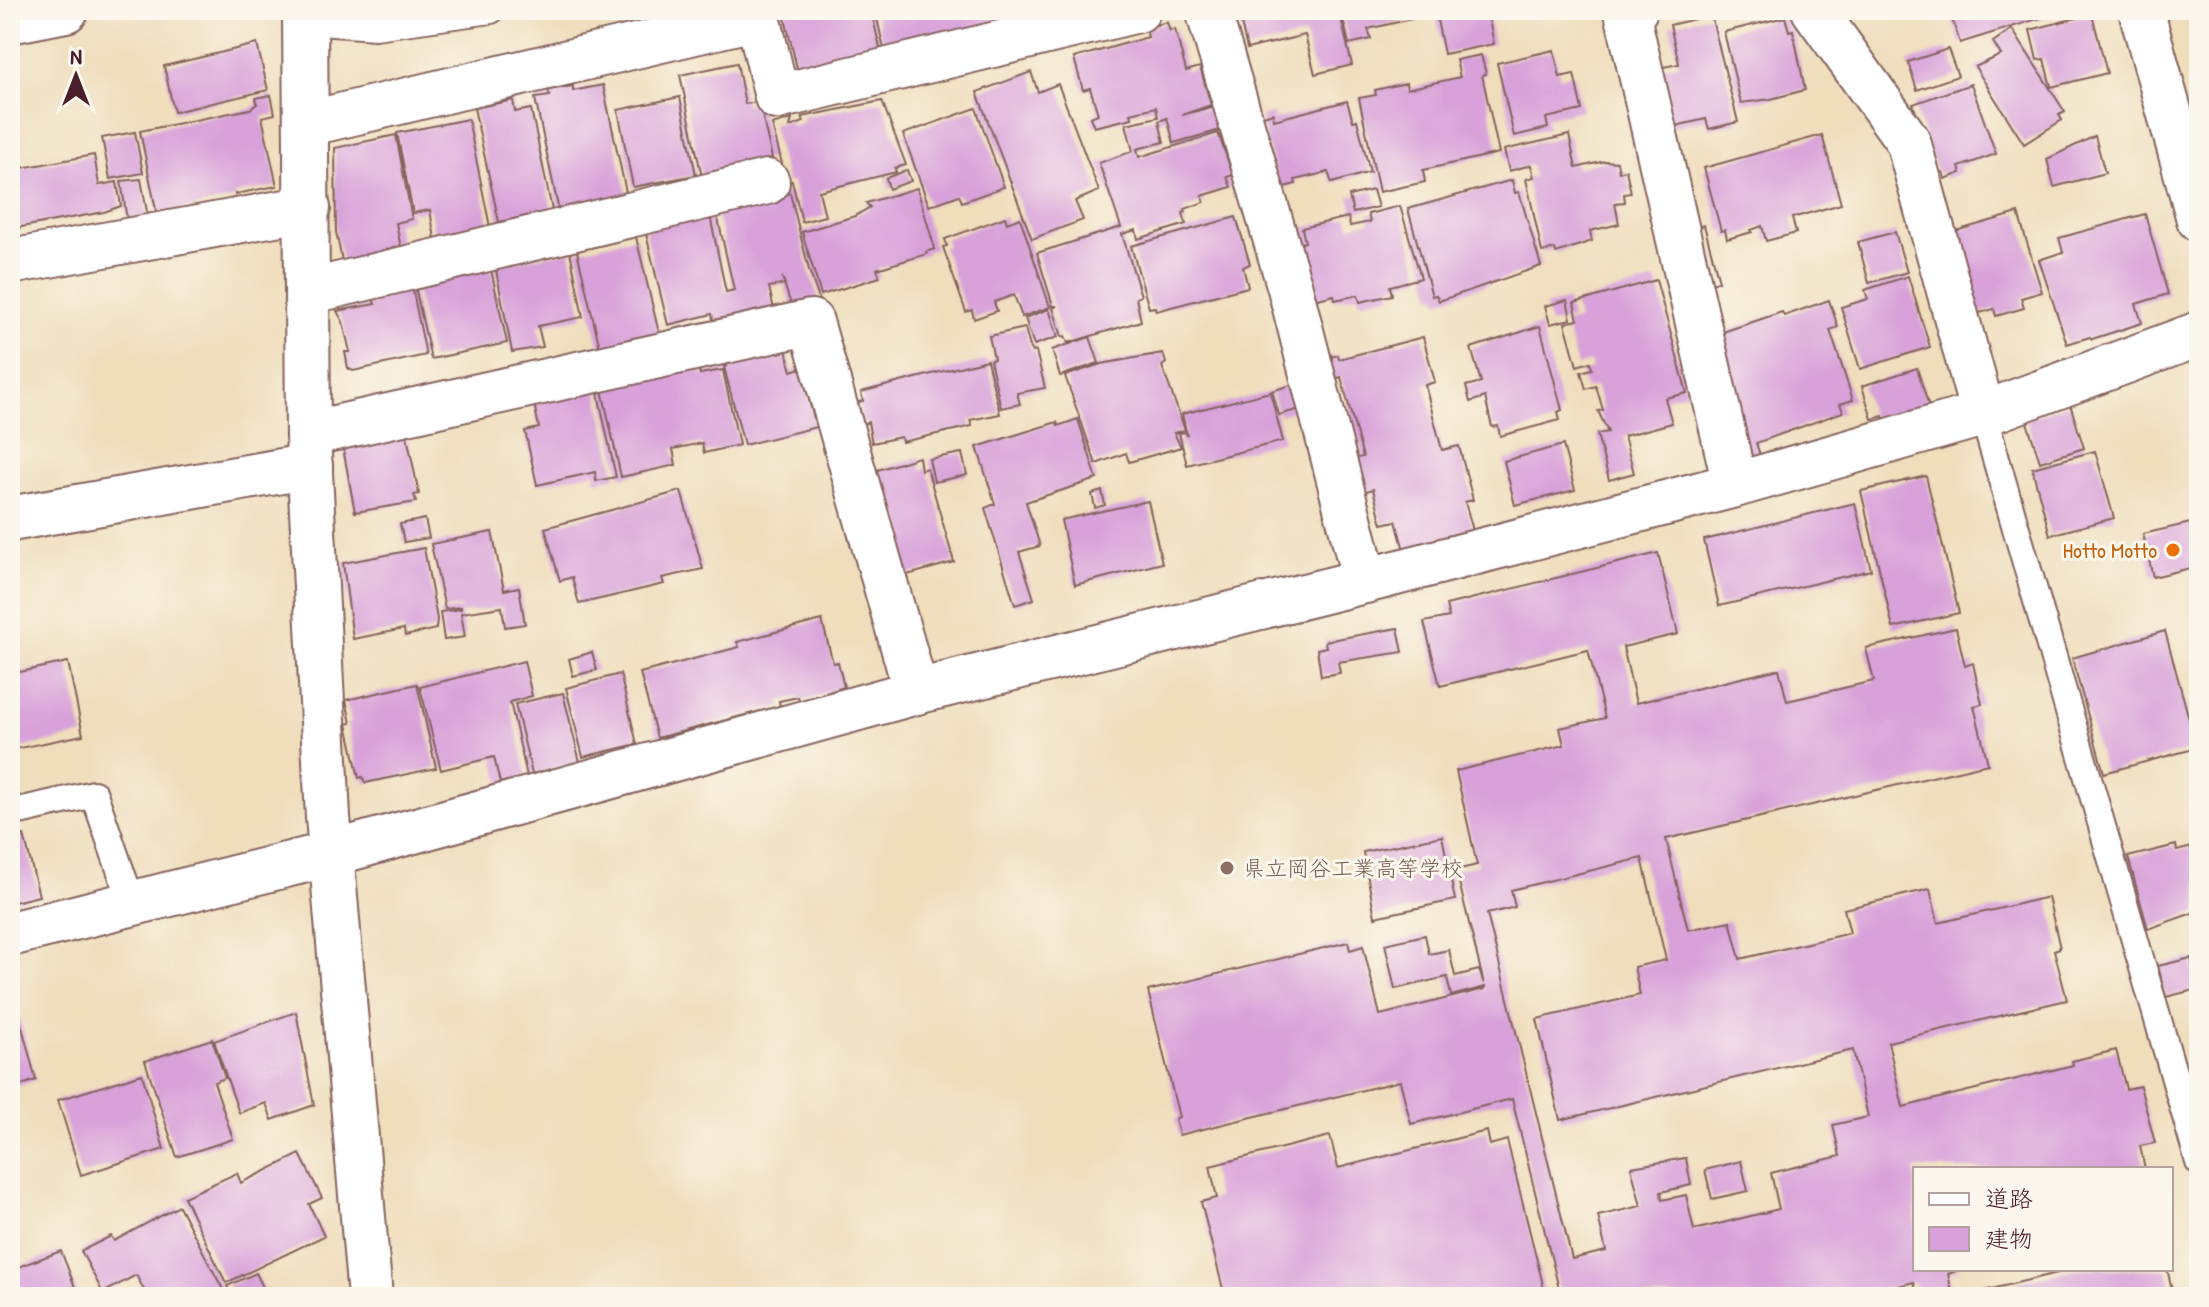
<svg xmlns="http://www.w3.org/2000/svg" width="2209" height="1307" font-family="'Patrick Hand','Klee One',sans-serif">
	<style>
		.building { fill: #d8a1d9; fill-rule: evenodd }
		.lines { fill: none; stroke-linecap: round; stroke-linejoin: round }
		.service-casing { stroke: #84625d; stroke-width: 30 }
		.minor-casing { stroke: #84625d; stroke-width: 48 }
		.tertiary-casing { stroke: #84625d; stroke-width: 48 }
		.service { stroke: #fff; stroke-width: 26 }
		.minor { stroke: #fff; stroke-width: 44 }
		.tertiary { stroke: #fff; stroke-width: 44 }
		.food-dot { fill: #e8710a; stroke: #fbf7ec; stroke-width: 3 }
		.education-dot { fill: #8d6e63; stroke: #fbf7ec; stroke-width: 3 }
		.labels { text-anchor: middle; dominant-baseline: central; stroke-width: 6; stroke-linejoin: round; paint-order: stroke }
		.food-label { font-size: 22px; fill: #c56008; stroke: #fbf7ec; text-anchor: end }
		.education-label { font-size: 22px; fill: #785e54; stroke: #fbf7ec; text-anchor: start }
	</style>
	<rect width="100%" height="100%" fill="#fbf7ec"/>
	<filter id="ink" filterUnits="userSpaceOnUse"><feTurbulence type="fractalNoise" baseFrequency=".0125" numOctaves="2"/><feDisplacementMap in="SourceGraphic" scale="16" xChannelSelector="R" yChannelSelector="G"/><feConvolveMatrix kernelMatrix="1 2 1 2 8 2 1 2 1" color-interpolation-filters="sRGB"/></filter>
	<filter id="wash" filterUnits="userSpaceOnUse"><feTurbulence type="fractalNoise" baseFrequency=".006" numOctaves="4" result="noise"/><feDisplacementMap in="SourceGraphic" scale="32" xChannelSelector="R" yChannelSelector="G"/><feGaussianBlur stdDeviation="1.8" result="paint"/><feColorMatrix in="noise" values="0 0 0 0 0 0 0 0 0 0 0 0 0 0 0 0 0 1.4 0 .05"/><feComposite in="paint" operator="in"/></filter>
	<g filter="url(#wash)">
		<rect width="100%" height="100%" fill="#efddbb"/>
		<g id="blocks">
			<g class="building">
				<polygon points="783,10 871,10 881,52 805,69 797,68"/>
				<polygon points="875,10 1007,10 1010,23 886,58"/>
				<polygon points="1238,10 1339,10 1352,65 1315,74 1305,35 1247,49"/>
				<polygon points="1341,10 1432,10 1433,14 1368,29 1371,39 1349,44"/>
				<polygon points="1435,10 1487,10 1494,44 1444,54"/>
				<polygon points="1949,10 2062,10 2063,11 1960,43"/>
				<polygon points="2092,14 2107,73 2051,87 2044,59 2037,60 2030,30"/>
				<polygon points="1711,15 1738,122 1709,129 1706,119 1671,127 1658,68 1679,64 1670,25"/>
				<polygon points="1785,17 1789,31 1793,30 1805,90 1771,99 1741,103 1724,32"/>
				<polygon points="1167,22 1170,31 1175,29 1186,71 1200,67 1211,105 1182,115 1218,105 1224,129 1174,143 1167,118 1159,121 1164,142 1137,149 1139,157 1218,133 1233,175 1227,177 1231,187 1202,196 1204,202 1185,209 1186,212 1183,213 1186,224 1138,239 1136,230 1122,234 1141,296 1136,298 1141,321 1068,343 1065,336 1062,337 1053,308 1057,306 1053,306 1037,253 1121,227 1099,163 1133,151 1126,124 1158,117 1156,107 1131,113 1132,118 1094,127 1090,117 1098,114 1090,88 1083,90 1074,58 1148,37 1146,28"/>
				<polygon points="2012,29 2065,112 2059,115 2062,120 2024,144 1975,67 2001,55 1993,42"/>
				<polygon points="257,44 268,90 174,112 164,66"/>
				<polygon points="1948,49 1958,76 1917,90 1908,62"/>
				<polygon points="1554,50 1560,77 1574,74 1582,110 1546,118 1548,128 1514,136 1497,63"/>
				<polygon points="1481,55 1486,74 1482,75 1499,153 1423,170 1425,182 1379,192 1359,98 1376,95 1375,90 1406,83 1407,89 1460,77 1456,60"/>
				<polygon points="737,63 745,104 759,102 772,158 712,172 714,179 703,182 680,75"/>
				<polygon points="1031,72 1038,92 1058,84 1099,191 1075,201 1083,220 1032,239 977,92"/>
				<polygon points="1971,84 1996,154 1959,167 1961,173 1945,179 1943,172 1938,174 1913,104"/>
				<polygon points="603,85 627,197 560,216 535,98 550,96 548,90 573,86 573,91"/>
				<polygon points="271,95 275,114 262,117 277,186 235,194 236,198 157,215 140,131 250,109 257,104 256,98"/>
				<polygon points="680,97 696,175 633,187 618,110"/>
				<polygon points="513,100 515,112 531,109 553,215 538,218 537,214 499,222 474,108"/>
				<polygon points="882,101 906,165 895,168 896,172 819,191 825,216 802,222 792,181 787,183 772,125 792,119 790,127 804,122 802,117"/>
				<polygon points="1347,101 1353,121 1357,120 1370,172 1332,183 1328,172 1295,180 1296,184 1280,188 1260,117 1273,113 1274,120"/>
				<polygon points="976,108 1004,187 962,202 959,195 929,206 903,134"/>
				<polygon points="468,119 490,227 435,239 430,210 413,213 397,133"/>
				<polygon points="135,132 143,173 110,179 102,138"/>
				<polygon points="396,135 412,219 396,223 403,258 344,270 336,232 335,148"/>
				<polygon points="1569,135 1576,168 1605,161 1617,162 1619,172 1626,170 1631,193 1624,194 1625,202 1615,203 1619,224 1590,231 1592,241 1556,253 1555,249 1542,252 1526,179 1534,177 1531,165 1509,171 1504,150"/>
				<polygon points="1822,135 1841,204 1792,218 1796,233 1766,241 1762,226 1751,230 1752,232 1727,239 1725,230 1721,231 1704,168"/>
				<polygon points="2095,136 2105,173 2054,187 2047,159"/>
				<polygon points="94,155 99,185 117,182 121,206 104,212 10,229 10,170"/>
				<polygon points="907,170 911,181 889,189 886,178"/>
				<polygon points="141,179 148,217 127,220 121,181"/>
				<polygon points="1512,180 1515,193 1519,192 1541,266 1439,301 1436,295 1432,296 1408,209"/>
				<polygon points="917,188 935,249 926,252 927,254 877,269 880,277 821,295 802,232 855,216 870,207 866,203"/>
				<polygon points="1373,190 1378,207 1353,213 1349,196"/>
				<polygon points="790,193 809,270 820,302 793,311 782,277 785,284 769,287 775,314 715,327 712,314 668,325 645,230 709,211 726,292 734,290 716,210"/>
				<polygon points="1400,206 1421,278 1390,286 1392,295 1360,302 1358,295 1335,300 1334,295 1310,301 1296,245 1305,242 1302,228 1348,217 1350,226 1370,222 1368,214"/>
				<polygon points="2018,213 2042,292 2021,298 2024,308 1996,316 1994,309 1976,314 1952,232"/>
				<polygon points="2145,214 2168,294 2136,304 2142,323 2092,339 2090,337 2067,344 2039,260 2063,252 2059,238"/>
				<polygon points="1005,217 1007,223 1020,218 1050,307 1022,317 1014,295 994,302 997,311 974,319 972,310 966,312 943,247 947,246 945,239"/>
				<polygon points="1236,217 1250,264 1243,267 1248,287 1156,311 1155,307 1149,308 1131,246"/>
				<polygon points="1704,225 1719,281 1701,285 1687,230"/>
				<polygon points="1895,232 1907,272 1869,283 1858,242"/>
				<polygon points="636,237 659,333 600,348 577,251"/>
				<polygon points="570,251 583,317 538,326 543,347 512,352 495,265"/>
				<polygon points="490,265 507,343 431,359 414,282"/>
				<polygon points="1908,276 1930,347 1860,369 1841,307 1868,299 1865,290"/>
				<polygon points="1656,280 1687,393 1665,398 1672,423 1624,436 1634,473 1609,480 1597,434 1608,432 1598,411 1603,410 1596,386 1586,389 1581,372 1592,369 1590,362 1577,366 1565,323 1578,320 1574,303"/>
				<polygon points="411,282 426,355 353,371 348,368 345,352 350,352 343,322 337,311 375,304 373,298"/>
				<polygon points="1567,300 1571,319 1550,324 1545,306"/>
				<polygon points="1829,300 1838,327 1830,330 1853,400 1840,404 1843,412 1756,443 1761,458 1747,463 1717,334 1782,312 1784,316"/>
				<polygon points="1049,309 1058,337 1034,345 1025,318"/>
				<polygon points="1540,326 1562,410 1558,412 1560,420 1500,436 1498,426 1492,427 1485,397 1470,402 1466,386 1481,382 1471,348"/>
				<polygon points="1025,328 1030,347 1033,352 1036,351 1045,388 1017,393 1020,404 1001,408 990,360 994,359 989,336"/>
				<polygon points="1090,337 1099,363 1060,376 1052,350"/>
				<polygon points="1423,337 1435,382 1425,385 1442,450 1459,446 1473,500 1465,502 1474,534 1405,554 1396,521 1382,524 1373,489 1360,493 1351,459 1363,457 1341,377 1329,381 1323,359 1338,355 1339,359"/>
				<polygon points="786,350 792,371 801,368 816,427 744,445 724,367 727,366 726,359"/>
				<polygon points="1163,353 1166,363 1162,366 1185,430 1174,433 1181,447 1129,462 1126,453 1096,464 1065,376 1101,364"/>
				<polygon points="987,360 1000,414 970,420 972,426 902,442 901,437 872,443 868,422 863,424 858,402 863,401 861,392"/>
				<polygon points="698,365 700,374 723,370 739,445 704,453 702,443 673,449 676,465 621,477 601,385"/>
				<polygon points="1917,368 1929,407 1885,421 1883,416 1872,419 1862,386"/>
				<polygon points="1294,384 1300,409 1279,415 1272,391"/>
				<polygon points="597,389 616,477 596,481 595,472 537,485 525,431 539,428 534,403"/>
				<polygon points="1270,392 1283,441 1187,465 1179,433 1186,432 1187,436 1182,414"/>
				<polygon points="2070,404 2084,448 2040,462 2026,419"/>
				<polygon points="1078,419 1097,479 1026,502 1040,546 1019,552 1034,599 1015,605 985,508 995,504 977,447 1057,422 1058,426"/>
				<polygon points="406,431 419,494 414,495 416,502 355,512 342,443"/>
				<polygon points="1563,445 1575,490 1515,505 1504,461"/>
				<polygon points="2095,451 2114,518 2050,535 2032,468"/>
				<polygon points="962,453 967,475 934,482 929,459"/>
				<polygon points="919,457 921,470 927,468 954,562 900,577 871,472"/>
				<polygon points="1926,476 1959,613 1893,628 1861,491"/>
				<polygon points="681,491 703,569 662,578 664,584 579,604 572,577 560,581 545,528"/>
				<polygon points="1102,491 1105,505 1095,508 1092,494"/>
				<polygon points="1148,501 1162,563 1075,585 1061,520"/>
				<polygon points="1855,503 1871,570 1719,606 1704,540"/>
				<polygon points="425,519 429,538 404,542 400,524"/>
				<polygon points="2199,521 2199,566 2153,577 2143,534"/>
				<polygon points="492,532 504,590 519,587 525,624 505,627 502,607 461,613 465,637 444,640 440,612 461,609 461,607 445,609 431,544"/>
				<polygon points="424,548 437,619 436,629 405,636 404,629 353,639 343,563"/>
				<path d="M1658 553 1678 634 1623 647 1636 703 1779 669 1787 701 1874 681 1866 648 1956 628 1965 666 1973 663 1982 704 1974 706 1988 764 1666 839 1688 930 1730 921 1740 959 1850 933 1844 909 1930 889 1938 923 2048 897 2060 948 2054 950 2067 1000 1888 1042 1903 1107 2073 1065 2072 1061 2116 1050 2126 1089 2140 1086 2155 1143 2140 1146 2145 1169H1915V1269H1962L1948 1274 1953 1297H1918L1914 1282 1854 1297H1561L1512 1099 1411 1124 1400 1081 1179 1135 1175 1119 1179 1117 1148 991 1348 942 1350 950 1363 946 1380 1015 1485 989V987L1451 996 1447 977 1395 989 1385 944 1425 935 1429 954 1449 950 1455 976 1479 970 1484 984 1456 870 1477 865 1456 771 1564 745 1560 728 1605 718 1588 650 1440 686 1424 622 1449 617 1446 605ZM1642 858 1666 960 1634 967 1640 995 1537 1019 1560 1120 1853 1050 1868 1117 1833 1125 1840 1156 1771 1173 1779 1209 1694 1230 1686 1195 1662 1200 1661 1192 1691 1185 1686 1158 1631 1167 1641 1206 1598 1216 1606 1251 1572 1259 1487 914 1515 907 1511 890Z"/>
				<polygon points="822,620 833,663 838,662 844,687 800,702 798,697 779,701 780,706 657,738 640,673 739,647 737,642"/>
				<polygon points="1398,628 1403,652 1338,662 1340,673 1321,676 1317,649 1326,647 1325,641"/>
				<polygon points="2165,631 2197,748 2104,773 2072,658"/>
				<polygon points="592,652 597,670 573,676 569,659"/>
				<polygon points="524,661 532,696 510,702 527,776 500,783 494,757 441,770 420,687"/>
				<polygon points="68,662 83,735 10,750 10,674"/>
				<polygon points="620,674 637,744 583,757 566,688"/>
				<polygon points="417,684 436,768 365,783 363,777 359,778 347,724 351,723 346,700"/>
				<polygon points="563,693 580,762 532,774 515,704"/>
				<polygon points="24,835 39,896 10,903 10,839"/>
				<polygon points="1442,836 1455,900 1375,917 1363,852"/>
				<polygon points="2176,845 2177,851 2199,845 2198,911 2148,929 2128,857"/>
				<polygon points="2191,958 2198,989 2166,997 2158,966"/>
				<polygon points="10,982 36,1080 10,1089"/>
				<polygon points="296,1012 314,1105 272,1120 266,1103 239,1113 214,1041"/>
				<polygon points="212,1039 225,1078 214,1082 233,1139 177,1157 145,1061"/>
				<polygon points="142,1074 164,1149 81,1175 58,1100"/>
				<polygon points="1487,1131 1490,1145 1507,1140 1546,1297 1225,1297 1201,1202 1217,1198 1210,1166 1330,1136 1338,1168"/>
				<polygon points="300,1154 322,1198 309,1204 324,1236 226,1283 184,1197 237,1173 241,1183"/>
				<polygon points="1741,1161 1748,1191 1712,1199 1705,1170"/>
				<polygon points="179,1206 227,1297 148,1297 136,1275 103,1293 81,1251 111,1236 114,1241"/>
				<polygon points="61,1251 79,1297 10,1297 10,1270"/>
				<polygon points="2074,1269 2167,1269 2174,1297 1971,1297 1971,1294"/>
				<polygon points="256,1273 268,1297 233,1297 227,1286"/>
			</g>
		</g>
	</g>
	<g filter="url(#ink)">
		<use href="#blocks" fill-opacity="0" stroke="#84625d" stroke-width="2"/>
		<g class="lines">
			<defs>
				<g id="service">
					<polyline points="305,21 375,26 491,10"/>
					<polyline points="1983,414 2199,1162"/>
					<polyline points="10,813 94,794 132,904"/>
				</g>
				<g id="minor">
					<polyline points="305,10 308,434 328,817 370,1297"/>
					<polyline points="1208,10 1290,288 1365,581"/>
					<polyline points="1635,10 1627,12 1735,485"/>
					<polyline points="1814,10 1908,141 1983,414"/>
					<polyline points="10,21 66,10"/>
					<polyline points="306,124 758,17 777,97 1138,10"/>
					<polyline points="10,262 308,208"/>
					<polyline points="308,292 767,182"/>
					<polyline points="308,434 811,322 916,692"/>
					<polyline points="10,519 310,466"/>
					<polyline points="10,934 330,854 916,692 1365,581 1735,485 1983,414 2199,334"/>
				</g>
				<polyline id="tertiary" points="2141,10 2199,219"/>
			</defs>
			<use href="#service" class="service-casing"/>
			<use href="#minor" class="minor-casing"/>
			<use href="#tertiary" class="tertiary-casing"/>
			<use href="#service" class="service"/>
			<use href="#minor" class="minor"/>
			<use href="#tertiary" class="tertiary"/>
		</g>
	</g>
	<circle class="food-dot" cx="2173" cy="550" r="8"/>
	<circle class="education-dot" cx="1227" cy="868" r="8"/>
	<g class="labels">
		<g class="food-label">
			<text x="2157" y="550">Hotto Motto</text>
		</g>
		<g class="education-label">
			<text x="1243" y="868">県立岡谷工業高等学校</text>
		</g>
	</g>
	<rect width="2209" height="1307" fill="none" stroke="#fbf7ec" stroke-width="40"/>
	<rect x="1913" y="1167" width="260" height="104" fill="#fbf7ec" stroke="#b4a19f" stroke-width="2"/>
	<rect x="1929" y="1193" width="40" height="12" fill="#ffffff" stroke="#b4a19f" stroke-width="2"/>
	<text x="1985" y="1207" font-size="24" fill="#4a1f2b">道路</text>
	<rect x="1929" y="1227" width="40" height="24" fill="#d8a1d9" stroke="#b4a19f" stroke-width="2"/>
	<text x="1985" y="1247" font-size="24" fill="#4a1f2b">建物</text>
	<g transform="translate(76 76)" stroke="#fbf7ec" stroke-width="6" paint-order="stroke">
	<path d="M0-6L14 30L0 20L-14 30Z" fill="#4a1f2b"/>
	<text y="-12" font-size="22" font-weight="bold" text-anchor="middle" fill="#4a1f2b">N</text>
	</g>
</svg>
